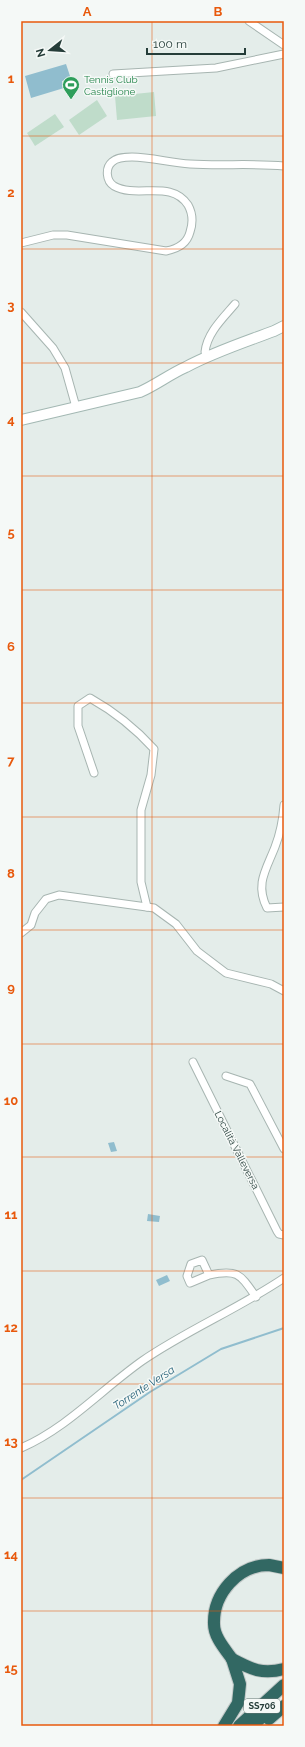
<svg xmlns="http://www.w3.org/2000/svg" width="305" height="1747" font-family="Raleway,sans-serif">
	<style>
		.green { fill: #bfdcca }
		.water { fill: #90bdce }
		.lines { fill: none; stroke-linecap: round; stroke-linejoin: round }
		.stream { stroke: #90bdce; stroke-width: 2 }
		.street-casing { stroke: #a7b5b1; stroke-width: 9 }
		.secondary-casing { stroke: #a3b8b3; stroke-width: 12 }
		.highway-casing { stroke: #c2c9c8; stroke-width: 14 }
		.street { stroke: #fff; stroke-width: 7 }
		.secondary { stroke: #fff; stroke-width: 10 }
		.highway { stroke: #326863; stroke-width: 12 }
		.grid { fill: none; stroke: #e8590c; stroke-width: 1; stroke-opacity: 0.55 }
		.labels { text-anchor: middle; dominant-baseline: central; stroke-width: 3; stroke-linejoin: round; paint-order: stroke }
		.shield { fill: #f5f9f7; stroke: #637572; stroke-width: 1 }
		.shield-label { font-size: 9px; font-weight: bold; fill: #253d39 }
		.leisure-label { font-size: 10px; fill: #27864d; stroke: #f5f9f7; text-anchor: start }
		.street-label { font-size: 10px; fill: #253d39; stroke: #f5f9f7 }
		.water-label { font-size: 11px; font-style: italic; fill: #225e76; stroke: #f5f9f7 }
		.neatline { fill: none; stroke: #e8590c; stroke-width: 1.5 }
		.grid-label { font-size: 13px; text-anchor: middle; font-weight: bold; fill: #e8590c }
	</style>
	<rect width="100%" height="100%" fill="#e4edea"/>
	<g class="green">
		<polygon points="154,92 156,116 117,120 115,96"/>
		<polygon points="97,100 107,116 79,135 69,120"/>
		<polygon points="55,114 64,127 35,146 27,133"/>
	</g>
	<g class="water">
		<polygon points="66,64 71,79 62,81 64,88 31,98 25,76"/>
		<polygon points="114,1142 117,1151 111,1152 108,1143"/>
		<polygon points="148,1214 160,1216 159,1222 147,1221"/>
		<polygon points="167,1275 170,1281 159,1286 156,1280"/>
	</g>
	<g class="lines">
		<polyline class="stream" points="21,1480 150,1392 221,1349 284,1328"/>
		<defs>
			<g id="street">
				<polyline points="249,21 284,45"/>
				<polyline points="113,74 216,68 284,54"/>
				<path d="M21 243 53 235H67L166 251C177 249 187 244 190 232 193 223 193 214 188 205 171 179 137 199 114 186 106 181 105 168 112 162 117 157 126 157 132 157 151 157 171 163 190 164 221 166 253 163 284 166"/>
				<polyline points="21,312 53,348 65,368 76,407"/>
				<path d="M211 356 205 352C207 333 223 318 235 304"/>
				<path d="M94 773 78 726V706L90 698C115 712 135 728 154 749L151 775 141 810V882L147 907"/>
				<path d="M284 805C283 819 280 834 275 847 266 870 255 884 267 908L284 907"/>
				<polyline points="21,933 31,925 35,913 46,899 59,895 154,908 176,924 197,951 226,973 271,984 284,991"/>
				<polyline points="193,1062 277,1231 279,1234 284,1235"/>
				<polyline points="226,1076 250,1084 284,1149"/>
				<path d="M209 1275 190 1283 187 1276 191 1264 202 1260 209 1275C238 1269 240 1274 256 1297"/>
				<path d="M21 1448C67 1428 101 1390 142 1361 187 1330 238 1309 284 1278"/>
			</g>
			<path id="secondary" d="M21 420 140 392C156 385 170 374 186 367 214 352 245 342 274 331L284 326"/>
			<g id="highway">
				<path d="M232 1659C225 1649 214 1637 214 1624 213 1594 238 1565 269 1565 274 1566 279 1567 284 1568"/>
				<polyline points="269,1719 284,1706"/>
				<path d="M224 1726 238 1703 240 1684 232 1659C251 1669 262 1675 284 1669"/>
				<polyline points="239,1726 284,1685"/>
				<polyline points="252,1726 272,1708"/>
			</g>
		</defs>
		<use href="#street" class="street-casing"/>
		<use href="#secondary" class="secondary-casing"/>
		<use href="#highway" class="highway-casing"/>
		<use href="#street" class="street"/>
		<use href="#secondary" class="secondary"/>
		<use href="#highway" class="highway"/>
	</g>
	<path class="grid" d="M152 21V1726M21 136H284M21 249H284M21 363H284M21 476H284M21 590H284M21 703H284M21 817H284M21 930H284M21 1044H284M21 1157H284M21 1271H284M21 1384H284M21 1498H284M21 1611H284"/>
	<defs>
		<symbol id="stadium-pin" viewBox="-11 -11 22 30"><path d="M0 17L-7.5 6A9.5 9.5 0 1 1 7.5 6Z" fill="#2e9e5b" stroke="#f5f9f7"/><path d="M0-5a6.5 5 0 1 0 0 10a6.5 5 0 1 0 0-10ZM-3.5-1.8h7v3.6h-7Z" fill="#fff"/></symbol>
	</defs>
	<g fill-rule="evenodd">
		<use href="#stadium-pin" x="61" y="75" width="20" height="27"/>
	</g>
	<g class="labels">
		<rect class="shield" x="244" y="1699" width="36" height="14" rx="3"/>
		<g class="shield-label">
			<text x="262" y="1706">SS706</text>
		</g>
		<g class="leisure-label">
			<text x="84" y="79">Tennis Club<tspan x="84" dy="12">Castiglione</tspan></text>
		</g>
		<g class="street-label">
			<text transform="translate(237 1150) rotate(63)">Località Valleversa</text>
		</g>
		<g class="water-label">
			<text transform="translate(144 1388) rotate(-33)">Torrente Versa</text>
		</g>
	</g>
	<rect width="305" height="1747" fill="none" stroke="#f5f9f7" stroke-width="44"/>
	<g transform="translate(50 50) rotate(253)" stroke="#f5f9f7" stroke-width="3" paint-order="stroke">
	<path d="M0-3L7 15L0 10L-7 15Z" fill="#253d39"/>
	<text y="-6" font-size="11" font-weight="bold" text-anchor="middle" fill="#253d39">N</text>
	</g>
	<path d="M147 48v6h98v-6" fill="none" stroke="#253d39" stroke-width="2"/>
	<text x="153" y="48" font-size="12" fill="#253d39" stroke="#f5f9f7" stroke-width="3" paint-order="stroke">100 m</text>
	<rect x="22" y="22" width="261" height="1703" class="neatline"/>
	<g class="grid-label">
		<text x="87" y="16">A</text>
		<text x="218" y="16">B</text>
		<text x="11" y="83">1</text>
		<text x="11" y="197">2</text>
		<text x="11" y="310">3</text>
		<text x="11" y="424">4</text>
		<text x="11" y="537">5</text>
		<text x="11" y="651">6</text>
		<text x="11" y="765">7</text>
		<text x="11" y="878">8</text>
		<text x="11" y="992">9</text>
		<text x="11" y="1105">10</text>
		<text x="11" y="1219">11</text>
		<text x="11" y="1332">12</text>
		<text x="11" y="1446">13</text>
		<text x="11" y="1559">14</text>
		<text x="11" y="1673">15</text>
	</g>
</svg>
